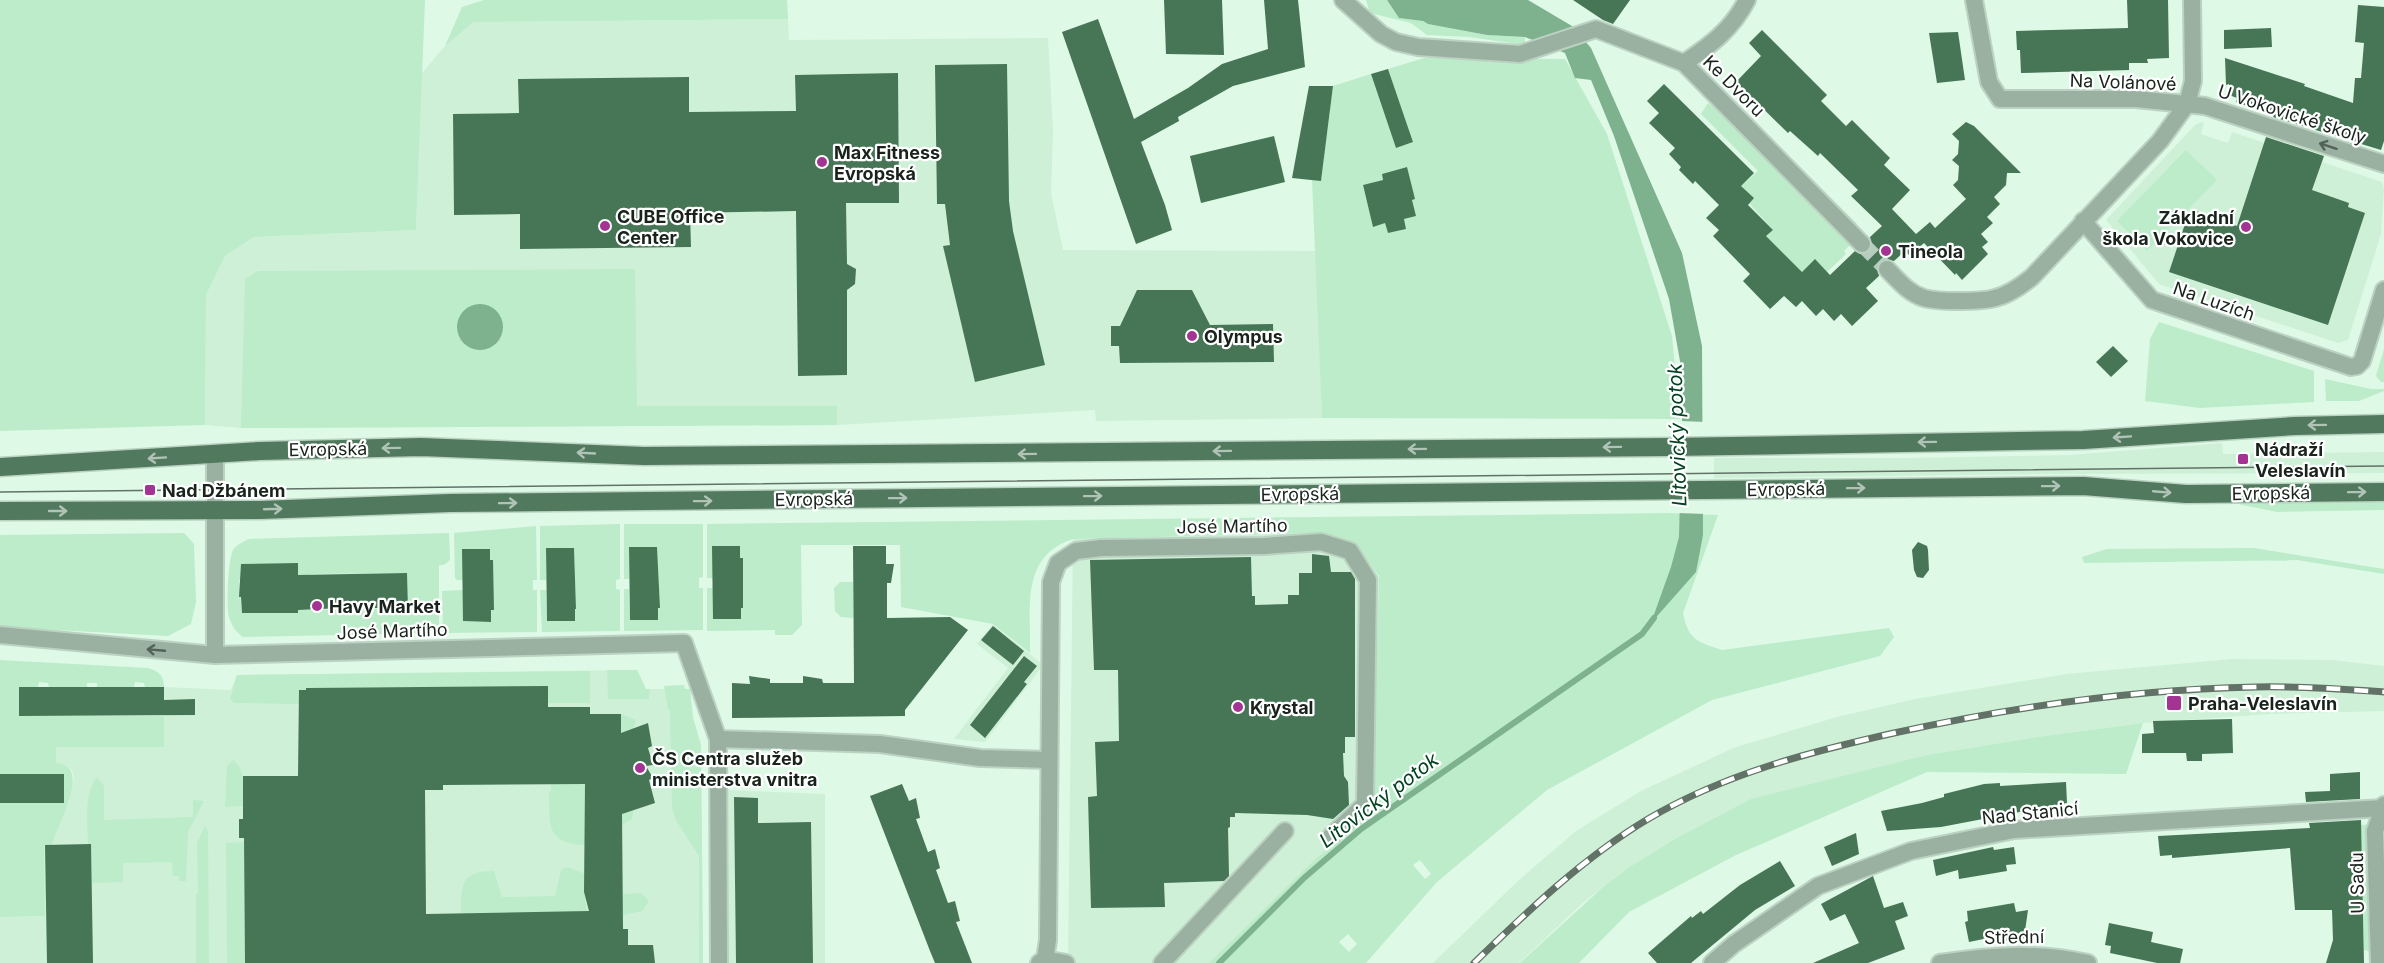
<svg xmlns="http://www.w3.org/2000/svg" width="2384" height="963" font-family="Inter,sans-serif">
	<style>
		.built { fill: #cef0d7 }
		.green { fill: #bcecca; fill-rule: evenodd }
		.water { fill: #7eb18e }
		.pier { fill: #def9e6 }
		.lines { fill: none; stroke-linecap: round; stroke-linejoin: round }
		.stream { stroke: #7eb18e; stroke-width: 6 }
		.building { fill: #467656; fill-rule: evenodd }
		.minor-tunnel { stroke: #b7cebe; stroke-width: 16; stroke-dasharray: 16 8; stroke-linecap: butt }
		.minor-casing { stroke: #bbd2c2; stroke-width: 20 }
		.primary-casing { stroke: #bbd2c2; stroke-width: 21 }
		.minor { stroke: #9ab0a0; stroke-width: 16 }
		.primary { stroke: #50795d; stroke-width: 18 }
		.tram { stroke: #627267; stroke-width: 1.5 }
		.rail-casing { stroke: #627267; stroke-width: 7 }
		.rail { stroke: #fff; stroke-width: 4.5; stroke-dasharray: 14; stroke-linecap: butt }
		.oneway { stroke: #536257 }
		.oneway2 { stroke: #b0c3b6 }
		.poi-dot { fill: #a33493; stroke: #fff; stroke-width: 2 }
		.labels { text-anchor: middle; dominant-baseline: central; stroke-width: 4.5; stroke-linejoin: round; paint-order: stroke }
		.street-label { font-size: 18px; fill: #19231c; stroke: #fff }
		.poi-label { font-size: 18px; font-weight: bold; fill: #19231c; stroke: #fff; text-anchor: start }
		.water-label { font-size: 20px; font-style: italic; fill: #004221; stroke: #fff }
	</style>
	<rect width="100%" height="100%" fill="#def9e6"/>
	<g class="built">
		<polygon points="788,19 789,40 1048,38 1053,131 1051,193 1063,250 1316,251 1322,418 1096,421 1095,410 837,425 241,428 205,425 206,295 225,256 254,237 416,230 422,73 445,46 474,22"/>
		<polygon points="2201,122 2204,123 2201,134 2228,143 2232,132 2382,182 2384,189 2381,234 2348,340 2338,343 2159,284 2106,220 2195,125"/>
		<polygon points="2222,443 2223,454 2384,452 2384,473 2045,474 1714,478 1714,458 1911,458 2070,455"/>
		<polygon points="1324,533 1356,545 1379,576 1372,812 1313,861 1209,963 1068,963 1073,539"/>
		<polygon points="993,624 1043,665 985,742 954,739 1008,668 977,644"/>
		<polygon points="2232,659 2332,660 2384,666 2384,711 2270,714 2143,723 2037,737 1927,755 1844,777 1628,868 1585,901 1519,963 1433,963 1519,880 1576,831 1641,791 1736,747 1837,717 1915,699 2066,674"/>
		<polygon points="637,670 646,689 690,689 693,718 701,745 703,963 0,963 0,917 45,916 44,845 53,840 69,801 74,778 72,770 64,764 56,764 56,746 164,747 164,687 231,690 237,675"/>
		<polygon points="725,790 825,794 825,963 728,963"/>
	</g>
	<g class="green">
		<polygon points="0,0 425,0 416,230 254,237 225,256 206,295 205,425 0,431"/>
		<polygon points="484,0 787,0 788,19 474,22 445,46 462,7"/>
		<polygon points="1366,0 1387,0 1399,18 1423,21 1428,24 1487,35 1525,37 1525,45 1469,37 1427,35 1411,23 1370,13"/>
		<path d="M1424 58 1565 59 1607 134 1672 336 1680 419 1322 418 1312 180H1321L1333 86 1371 74 1396 148 1413 142 1388 69ZM1406 167 1415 199 1412 200 1416 216 1404 219 1406 229 1388 233 1385 223 1373 226 1363 186 1383 180 1382 174Z"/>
		<polygon points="1708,103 1743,129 1761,137 1800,167 1857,224 1855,226 1862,233 1844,251 1846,254 1827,272 1815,260 1802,272 1778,248 1755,269 1752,250 1773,230 1749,203 1754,198 1741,186 1758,171 1701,114"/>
		<polygon points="2186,150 2217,180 2147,251 2117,221"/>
		<polygon points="635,269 637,406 837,406 837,425 241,428 245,279 258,271"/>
		<polygon points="2159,322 2314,371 2314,402 2200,408 2145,401 2150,339"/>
		<polygon points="2384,349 2384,382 2381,382 2376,376"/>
		<polygon points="2325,379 2371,389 2384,389 2384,391 2359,401 2326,401"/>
		<polygon points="2384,500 2384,510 2277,512 2238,504"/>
		<path d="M1669 513 1718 515 1683 613C1688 640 1698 642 1722 650L1889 628 1894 637 1880 656 1712 700 1547 790 1437 882 1366 963H1209L1313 861 1372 812 1379 576 1356 545 1324 533 1073 539C1020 556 1031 608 1030 653L993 624 901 607 900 545H801L802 625 792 635H775V630L707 631V588H713L741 618V608L743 607V558H740V546H713V578H707V524ZM1420 860 1431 874 1425 879 1413 865ZM1348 934 1357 944 1349 952 1339 942Z"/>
		<polygon points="620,524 620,579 616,580 616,589 620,590 620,631 542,632 540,590 546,590 547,621 576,609 574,548 546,548 546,580 540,580 540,526"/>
		<polygon points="624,524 703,524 703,577 699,578 699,588 703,588 703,630 624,631 624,589 629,589 630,620 660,608 657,547 629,547 629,579 624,579"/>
		<polygon points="536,526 537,580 533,580 533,590 537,590 537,632 443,633 442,591 463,590 463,621 491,622 490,549 462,549 463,580 457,580 455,578 454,533"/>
		<polygon points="184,533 194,544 196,602 191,624 168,636 0,627 0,535"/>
		<path d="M449 533 450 560 444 565H439V633L243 637C235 631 232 626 229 617 226 606 228 560 233 550 237 544 243 542 249 539ZM297 563 298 579 312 574 407 573 408 608 298 610V613H242L239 580H241V564Z"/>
		<polygon points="2254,548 2384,569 2384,574 2297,560 2084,563 2082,557 2107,549"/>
		<polygon points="840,582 853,582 853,618 841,617 835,611 834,588"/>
		<path d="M0 660 148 668C159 671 164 676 164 687H145L144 683 135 682 134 687H97V683H87V687H49L48 683 39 682 38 687H19L20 716H164V747H56V763C94 765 56 826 52 845H44L45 916 0 917V803L64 802V774H0Z"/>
		<polygon points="607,670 637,670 646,689 650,689 649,699 608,699"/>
		<polygon points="590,671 590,703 548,703 548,686 307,688 306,690 299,690 299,704 234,703 230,699 237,675"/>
		<polygon points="684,685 685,689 690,689 693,718 701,745 703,963 699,963 699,856 676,820 672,808 670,710 668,709 664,686"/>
		<polygon points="621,714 636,720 631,735 633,814 632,819 622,825"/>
		<polygon points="2143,723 2126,774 1927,772 1736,855 1629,912 1579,963 1520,963 1602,888 1628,868 1677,838 1751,799 1927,755 2037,737"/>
		<path d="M233 760C247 771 243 789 243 806L225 807 227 766Z"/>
		<path d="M97 777 104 786V820L193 817V800L204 801 188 832 186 881H179V876H173L172 862 123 863V882L92 883 91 845 88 844C88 822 83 795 97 777Z"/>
		<path d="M551 784H585V845C545 843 550 825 549 792L551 791Z"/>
		<polygon points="2373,824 2377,953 2364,950 2361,825"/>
		<polygon points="205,826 208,832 209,963 196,963 196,894 198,894 197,843"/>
		<polygon points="244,842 245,963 227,963 226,843"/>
		<path d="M567 867 586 874 584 892 587 912 461 913C461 884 461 871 494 871L502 897 555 896 561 870Z"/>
		<polygon points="641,893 649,901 642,911 623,915 623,894"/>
	</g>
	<g class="water">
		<polygon points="1387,0 1528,0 1572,26 1591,48 1682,253 1702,346 1703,535 1696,572 1651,623 1671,567 1679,537 1683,378 1669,299 1614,136 1591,80 1575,78 1565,53 1525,37 1487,35 1428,24 1423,21 1399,18"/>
		<circle cx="480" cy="327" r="23"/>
	</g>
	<polygon class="pier" points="1680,421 1706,422 1706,514 1677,513"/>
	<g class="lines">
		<polyline class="stream" points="1219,963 1304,878 1361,829 1642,634 1654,618"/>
	</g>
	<g class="building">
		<polygon points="1164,0 1222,0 1224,55 1166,54"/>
		<polygon points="1264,0 1298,0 1305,67 1233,86 1178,117 1179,121 1141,142 1165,205 1172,230 1136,244 1062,32 1098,19 1134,119 1188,88 1222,64 1268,49"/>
		<polygon points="1573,0 1630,0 1613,24 1603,20"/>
		<polygon points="2127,0 2168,0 2169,58 2147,59 2148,63 2129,63 2129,70 2021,73 2020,50 2017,50 2016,31 2128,28"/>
		<polygon points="2358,5 2384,7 2384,141 2381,150 2273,117 2274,115 2236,102 2237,98 2229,95 2229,84 2226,85 2225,58 2305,84 2304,86 2353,103 2355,78 2361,78 2364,43 2355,42"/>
		<polygon points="2271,28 2272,47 2224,49 2224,30"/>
		<polygon points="1762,30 1827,95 1821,101 1846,126 1852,120 1890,158 1884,165 1910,190 1892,209 1916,234 1930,222 1935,228 1966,199 1953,185 1958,180 1959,166 1952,160 1958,154 1959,141 1952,134 1966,122 1974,126 2021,173 2007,173 2006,185 1994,197 2000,204 1987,217 1993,223 1981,234 1988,242 1982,247 1988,254 1962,280 1956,273 1955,275 1924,243 1910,256 1905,251 1894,261 1884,259 1877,266 1879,276 1866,288 1878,301 1852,326 1841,314 1834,321 1823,309 1816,316 1802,301 1796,307 1784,296 1770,309 1743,281 1750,274 1713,236 1719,230 1706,218 1719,205 1695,181 1693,184 1679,170 1681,167 1669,154 1675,148 1649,123 1659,113 1647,101 1664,84 1754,173 1741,186 1754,198 1748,205 1773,230 1766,236 1802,272 1815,259 1830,275 1855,251 1860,254 1869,252 1872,246 1870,237 1882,226 1851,196 1858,190 1820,153 1818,156 1790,131 1788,133 1736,82 1761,56 1749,43"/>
		<polygon points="1958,32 1965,80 1937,83 1929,33"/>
		<polygon points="1007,64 1009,201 1013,231 1045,365 975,382 943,246 950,245 945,204 937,204 935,65"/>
		<polygon points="1388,69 1413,142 1396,148 1371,74"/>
		<polygon points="898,73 899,203 846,203 847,264 856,269 855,284 847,290 847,375 798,376 796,211 690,213 691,247 520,249 520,214 454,215 453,114 519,113 518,79 689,77 689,112 796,111 795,75"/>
		<polygon points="1309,86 1333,86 1321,181 1292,178"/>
		<polygon points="1274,136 1285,182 1201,203 1190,156"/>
		<polygon points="2266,137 2324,156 2312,190 2349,203 2348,207 2365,213 2328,325 2169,272 2187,218 2193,220 2196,211 2237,226"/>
		<polygon points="1407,167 1415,199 1412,200 1416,216 1404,219 1406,229 1388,233 1385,223 1373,227 1363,185 1383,180 1382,174"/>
		<polygon points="1137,290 1192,290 1210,325 1273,324 1274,362 1120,363 1119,346 1111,346 1111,326 1120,326"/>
		<polygon points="2113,346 2128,361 2111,377 2096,362"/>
		<polygon points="1918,542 1927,546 1928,550 1929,570 1923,578 1917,577 1914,570 1912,550"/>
		<polygon points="712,546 740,546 740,558 743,558 743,608 741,608 741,619 713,619"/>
		<polygon points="853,546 886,546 886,564 894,564 891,583 887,583 887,618 950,617 968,630 905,710 905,716 732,718 732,683 750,684 749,676 770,679 770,683 803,683 803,676 822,679 823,683 854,683"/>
		<polygon points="629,547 657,547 660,608 658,608 658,620 630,620"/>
		<polygon points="546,548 574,548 576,609 575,609 575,621 547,621"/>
		<polygon points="462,549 490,549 490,560 493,560 494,610 491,610 491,622 463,621"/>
		<polygon points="1312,554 1329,556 1331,572 1351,572 1355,579 1355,737 1345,737 1345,753 1343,753 1344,776 1348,782 1349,805 1333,819 1307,815 1235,813 1235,817 1230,817 1230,827 1228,828 1229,876 1224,881 1164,883 1165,907 1091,908 1088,797 1097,796 1095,742 1119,741 1118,670 1094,670 1090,560 1251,557 1252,596 1255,596 1255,605 1288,604 1288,595 1299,595 1299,573 1312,573"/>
		<polygon points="298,563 298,575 407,573 408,608 343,608 298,610 298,613 242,613 241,597 239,597 241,564"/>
		<polygon points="993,626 1024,651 1013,665 981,640"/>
		<polygon points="1024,656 1037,666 1024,682 1027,684 985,738 970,725"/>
		<path d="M548 686V707H590V714H621V733L648 723 652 746 648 748 653 765 646 766 653 778 649 780 655 803 622 814 623 929H628V945H653L655 963H245L244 838H239V819H243V776H298L299 690H306V688ZM585 784 584 892 589 911 426 914 425 790H443V785Z"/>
		<polygon points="19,687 164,687 164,700 195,699 195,715 19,716"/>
		<polygon points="2232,719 2233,753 2202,754 2202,761 2187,761 2186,753 2142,753 2142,734 2154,733 2153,721"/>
		<polygon points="2360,772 2360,799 2306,802 2305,792 2330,791 2330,774"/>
		<rect x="0" y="774" width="64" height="29"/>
		<polygon points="2066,782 2067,803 1941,827 1887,831 1881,811 1922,803 1944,797 1944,794 1984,784 2000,783 2000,786"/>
		<polygon points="902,784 909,801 916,798 920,818 916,819 928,852 935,849 940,868 936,870 948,903 955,901 960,921 956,922 972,963 935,963 930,951 870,796"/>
		<polygon points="734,797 758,798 758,823 811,822 813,963 736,963"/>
		<polygon points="2361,820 2364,963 2326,963 2333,940 2332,910 2295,910 2290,848 2172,858 2172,855 2160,856 2158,836 2310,828 2309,823"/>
		<polygon points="1856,833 1859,854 1832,866 1824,847"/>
		<polygon points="91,844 93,963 47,963 45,845"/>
		<polygon points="1993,847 1994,850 2014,847 2016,864 2006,865 2007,871 1959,879 1958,870 1936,876 1933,860"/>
		<polygon points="1780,861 1795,886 1755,910 1691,963 1657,963 1648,953 1691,916 1692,918 1701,911 1703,914 1740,885"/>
		<polygon points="1873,876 1884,908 1903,902 1908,916 1895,921 1905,949 1868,963 1813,963 1859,943 1845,914 1830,921 1821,904"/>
		<polygon points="2014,903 2016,912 2028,910 2024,938 2004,941 2003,935 1969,942 1965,922 1968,921 1967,911"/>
		<polygon points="2109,923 2153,932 2151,942 2183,949 2180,963 2157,963 2110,953 2111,946 2105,945"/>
	</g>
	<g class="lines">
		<polyline class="minor-tunnel" points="1862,244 1887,269"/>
		<defs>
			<g id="minor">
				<polyline points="1343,0 1381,34 1396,42 1418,47 1520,54 1596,29 1684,63 1862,244"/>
				<polyline points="1974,0 1989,82 2000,99 2136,99 2205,106 2384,164"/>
				<path d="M1684 63C1711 45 1732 29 1747 0"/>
				<polyline points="2083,221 2152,300 2351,367 2357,366 2362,361 2384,290"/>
				<path d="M1887 269C1898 280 1908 293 1924 298 1937 302 1981 302 1995 298 2008 295 2021 286 2032 277L2160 141 2187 104 2193 81 2192 0"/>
				<polyline points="0,635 215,655 684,643 718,739 719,963"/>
				<polyline points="215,655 215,454"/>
				<polyline points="718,739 880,744 980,758 1049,760"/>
				<polyline points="1045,959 1066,963"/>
				<polyline points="1039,963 1045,959 1048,940 1051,582 1058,563 1076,551 1101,548 1264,546 1321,542 1350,551 1368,580 1365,804 1331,836"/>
				<polyline points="1162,963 1285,831"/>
				<polyline points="1712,963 1734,944 1818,886 1911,851 2014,830 2384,808"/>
				<path d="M1940 963C1992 955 2036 952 2088 963"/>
				<polyline points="2379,963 2375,831 2384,805"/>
			</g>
			<g id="primary">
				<polyline points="0,467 260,451 421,447 644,456 1670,447 2083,440 2295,426 2384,424"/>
				<polyline points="0,511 260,510 450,503 2083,486 2186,494 2384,492"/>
			</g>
		</defs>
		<use href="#minor" class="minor-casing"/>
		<use href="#primary" class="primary-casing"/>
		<use href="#minor" class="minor"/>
		<use href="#primary" class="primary"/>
		<polyline class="tram" points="0,492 2384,466"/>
		<defs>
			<path id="rail" d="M1474 963C1529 910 1583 858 1648 819 1724 774 1809 752 1894 733 2012 707 2135 689 2256 687 2299 686 2341 689 2384 692"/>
		</defs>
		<use href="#rail" class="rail-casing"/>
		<use href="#rail" class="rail"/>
	</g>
	<defs><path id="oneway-shaft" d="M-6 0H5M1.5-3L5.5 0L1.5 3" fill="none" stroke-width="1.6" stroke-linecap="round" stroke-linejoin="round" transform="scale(1.5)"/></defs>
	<g class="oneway">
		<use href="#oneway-shaft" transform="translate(2328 146) rotate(-162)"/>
		<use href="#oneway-shaft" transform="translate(156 650) rotate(-175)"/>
	</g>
	<g class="oneway2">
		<use href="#oneway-shaft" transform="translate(2317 425) rotate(179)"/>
		<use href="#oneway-shaft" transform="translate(2122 437) rotate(176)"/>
		<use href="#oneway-shaft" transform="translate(1927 442) rotate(179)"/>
		<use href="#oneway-shaft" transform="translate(1612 447) rotate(179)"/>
		<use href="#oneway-shaft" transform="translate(391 448) rotate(179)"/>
		<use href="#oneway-shaft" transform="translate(1417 449) rotate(179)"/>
		<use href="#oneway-shaft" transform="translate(1222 451) rotate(179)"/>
		<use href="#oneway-shaft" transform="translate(586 453) rotate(-177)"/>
		<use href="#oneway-shaft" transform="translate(1027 454) rotate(179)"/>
		<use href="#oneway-shaft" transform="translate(157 458) rotate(176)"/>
		<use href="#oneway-shaft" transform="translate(2051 486) rotate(-1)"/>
		<use href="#oneway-shaft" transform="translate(1856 488) rotate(-1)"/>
		<use href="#oneway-shaft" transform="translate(2162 492) rotate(5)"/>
		<use href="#oneway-shaft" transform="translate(2357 492) rotate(-1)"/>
		<use href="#oneway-shaft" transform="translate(1093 496) rotate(-1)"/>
		<use href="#oneway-shaft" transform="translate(898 498) rotate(-1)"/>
		<use href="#oneway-shaft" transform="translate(703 501) rotate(-1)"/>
		<use href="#oneway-shaft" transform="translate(508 503) rotate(-1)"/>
		<use href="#oneway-shaft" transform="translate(273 509) rotate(-2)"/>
		<use href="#oneway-shaft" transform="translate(58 511)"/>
	</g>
	<g class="poi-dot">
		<circle cx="822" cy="162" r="6"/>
		<circle cx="605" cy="226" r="6"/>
		<circle cx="2246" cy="227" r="6"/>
		<circle cx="1886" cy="251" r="6"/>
		<circle cx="1192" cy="336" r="6"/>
		<rect x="2237" y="453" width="12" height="12" rx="3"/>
		<rect x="144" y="484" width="12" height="12" rx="3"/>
		<circle cx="317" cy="606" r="6"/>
		<rect x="2166" y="695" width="16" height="16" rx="3"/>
		<circle cx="1238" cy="707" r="6"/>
		<circle cx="640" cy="768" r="6"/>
	</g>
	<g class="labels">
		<g class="street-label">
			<text transform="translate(2123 82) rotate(2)">Na Volánové</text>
			<text transform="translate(1734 86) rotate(45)">Ke Dvoru</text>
			<text transform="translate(2292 114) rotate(18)">U Vokovické školy</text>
			<text transform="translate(2214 301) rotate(19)">Na Luzích</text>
			<text transform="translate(328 449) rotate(-1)">Evropská</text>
			<text transform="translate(1786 489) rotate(-1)">Evropská</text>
			<text transform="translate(2271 493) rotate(-1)">Evropská</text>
			<text transform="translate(1300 494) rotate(-1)">Evropská</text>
			<text transform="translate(814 499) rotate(-1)">Evropská</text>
			<text transform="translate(1232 526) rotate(-1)">José Martího</text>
			<text transform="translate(392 631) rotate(-2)">José Martího</text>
			<text transform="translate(2030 813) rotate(-6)">Nad Stanicí</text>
			<text transform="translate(2357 883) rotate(-91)">U Sadu</text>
			<text transform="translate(2014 937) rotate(-1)">Střední</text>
		</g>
		<g class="poi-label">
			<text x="834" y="152">Max Fitness<tspan x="834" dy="21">Evropská</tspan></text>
			<text x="617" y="216">CUBE Office<tspan x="617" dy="21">Center</tspan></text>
			<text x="2234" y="217" text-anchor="end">Základní<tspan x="2234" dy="21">škola Vokovice</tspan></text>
			<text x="1898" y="251">Tineola</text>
			<text x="1204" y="336">Olympus</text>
			<text x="2255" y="449">Nádraží<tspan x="2255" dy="21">Veleslavín</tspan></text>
			<text x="162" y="490">Nad Džbánem</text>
			<text x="329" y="606">Havy Market</text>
			<text x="2188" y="703">Praha-Veleslavín</text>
			<text x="1250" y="707">Krystal</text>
			<text x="652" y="758">ČS Centra služeb<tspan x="652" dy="21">ministerstva vnitra</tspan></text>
		</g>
		<g class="water-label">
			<text transform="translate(1677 435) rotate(-92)">Litovický potok</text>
			<text transform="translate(1379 800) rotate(-37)">Litovický potok</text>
		</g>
	</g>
</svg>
